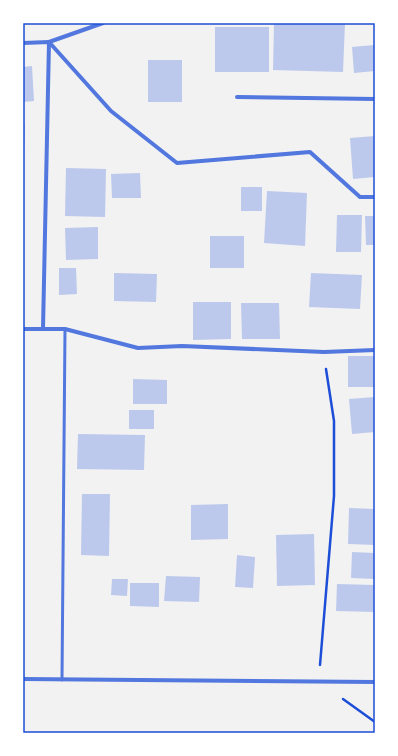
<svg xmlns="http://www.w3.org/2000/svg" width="398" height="756" font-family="Figtree,sans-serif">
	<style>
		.building { fill: #bdc9ec }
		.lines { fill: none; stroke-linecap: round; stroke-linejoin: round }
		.path { stroke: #1d4ed8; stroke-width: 2.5 }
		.service { stroke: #5277de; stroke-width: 3 }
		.minor { stroke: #5277de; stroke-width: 4 }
		.neatline { fill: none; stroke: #1d4ed8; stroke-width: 1.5 }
	</style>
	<rect width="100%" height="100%" fill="#f2f2f2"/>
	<g class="building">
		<polygon points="274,23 345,23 343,72 273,70"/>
		<rect x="215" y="27" width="54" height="45"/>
		<polygon points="374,45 375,71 354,73 352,47"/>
		<rect x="148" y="60" width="34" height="42"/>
		<polygon points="32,66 34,101 23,102 23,67"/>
		<polygon points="23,124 25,124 24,153 23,152"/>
		<polygon points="375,136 375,177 353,179 350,138"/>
		<polygon points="66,168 106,169 105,217 65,216"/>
		<polygon points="140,173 141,198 112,198 111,174"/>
		<rect x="241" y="187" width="21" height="24"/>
		<polygon points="267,191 307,193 305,246 264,243"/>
		<polygon points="337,215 362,215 361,252 336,252"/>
		<polygon points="365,216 375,216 375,245 366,245"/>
		<polygon points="98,227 98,259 66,260 65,228"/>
		<rect x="210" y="236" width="34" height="32"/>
		<polygon points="59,268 76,268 77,294 59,295"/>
		<polygon points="114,273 157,274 156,302 114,301"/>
		<polygon points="311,273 362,275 360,309 309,307"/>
		<polygon points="193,302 231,302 231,339 193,340"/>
		<polygon points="241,303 279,303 280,339 242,339"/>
		<rect x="348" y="356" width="27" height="31"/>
		<polygon points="133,379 167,380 167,404 133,404"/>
		<polygon points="375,397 375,432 352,434 349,399"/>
		<rect x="129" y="410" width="25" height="19"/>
		<polygon points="78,434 145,435 144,470 77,469"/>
		<polygon points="82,494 110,494 109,556 81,555"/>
		<polygon points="228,504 228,539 191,540 191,505"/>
		<polygon points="349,508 375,509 375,545 348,544"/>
		<polygon points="314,534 315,585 277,586 276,535"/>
		<polygon points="352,552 375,553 375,579 351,578"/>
		<polygon points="237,555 255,557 253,588 235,587"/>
		<polygon points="166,576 200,577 199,602 164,601"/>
		<polygon points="112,579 128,579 127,596 111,595"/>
		<polygon points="130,583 159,583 159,607 130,606"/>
		<polygon points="337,584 375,585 375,612 336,611"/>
	</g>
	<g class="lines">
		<g class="path">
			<polyline points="320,665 334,496 334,421 326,369"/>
			<polyline points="343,699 375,722"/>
		</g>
		<polyline class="service" points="62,680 65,329"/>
		<g class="minor">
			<polyline points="103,23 49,42 111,111 177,163 310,152 360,197 375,197"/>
			<polyline points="23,43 49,42 43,329"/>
			<polyline points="237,97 375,99"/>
			<polyline points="23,329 65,329 138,348 182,346 324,352 375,350"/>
			<polyline points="23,679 375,682"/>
		</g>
	</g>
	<rect width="398" height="756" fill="none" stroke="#ffffff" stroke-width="48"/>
	<rect x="24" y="24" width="350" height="708" class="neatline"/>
</svg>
